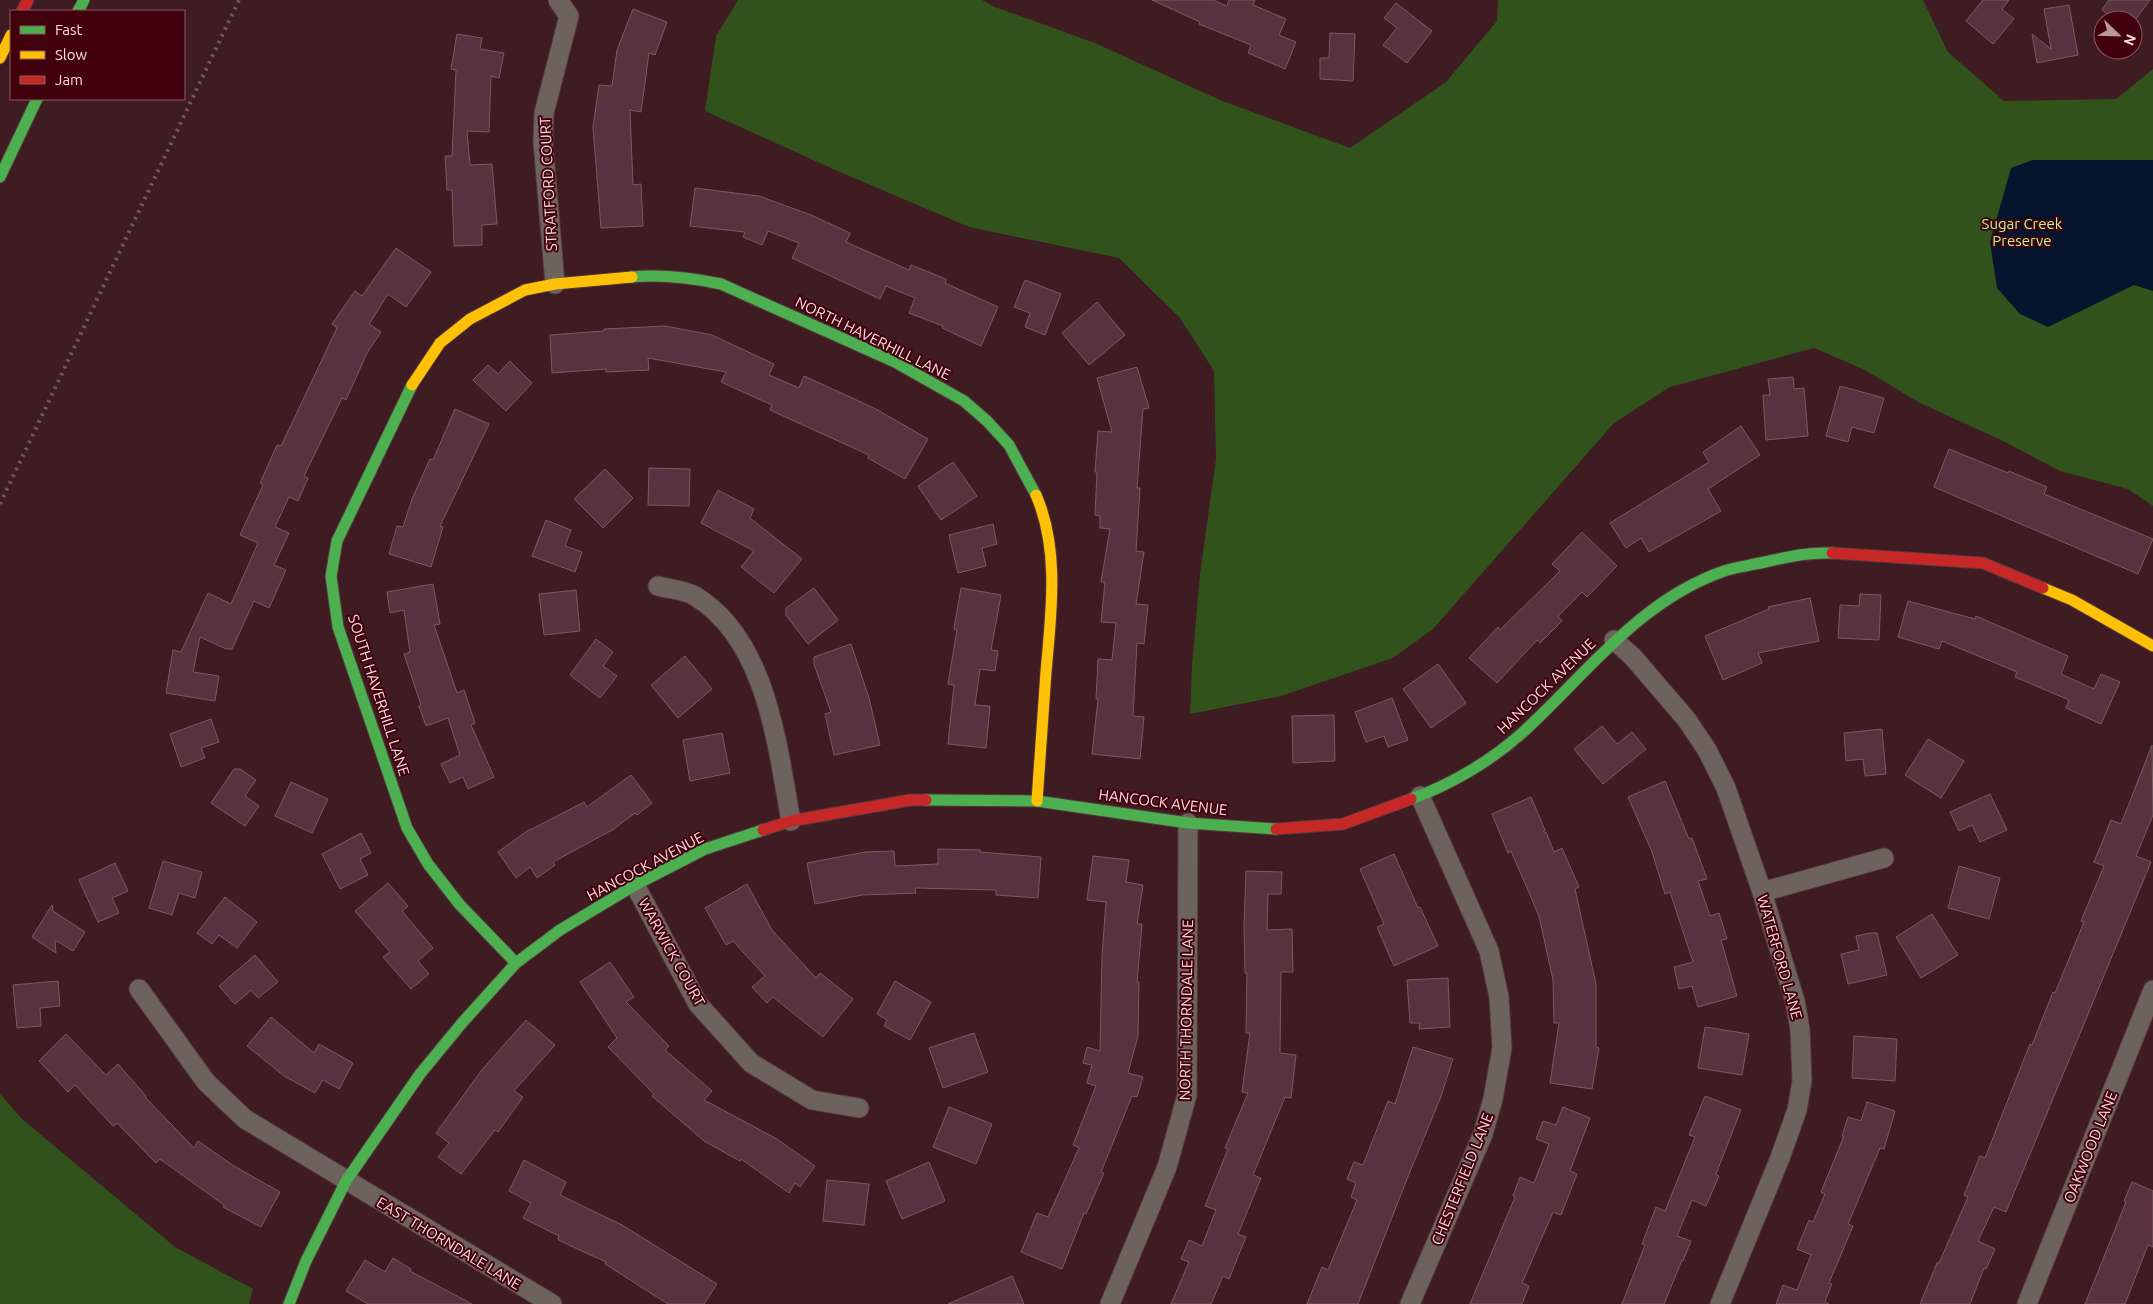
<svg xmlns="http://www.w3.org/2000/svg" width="2153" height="1304" font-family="Ubuntu,sans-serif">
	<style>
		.green { fill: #31521b }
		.water { fill: #06142e }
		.building { fill: #58333f; stroke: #785b62 }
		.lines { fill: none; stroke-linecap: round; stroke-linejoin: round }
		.street-casing { stroke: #56393d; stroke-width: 21 }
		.fast-casing { stroke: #56393d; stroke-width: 13 }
		.slow-casing { stroke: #56393d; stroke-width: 13 }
		.jam-casing { stroke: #56393d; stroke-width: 13 }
		.street { stroke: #6e635c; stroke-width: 19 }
		.fast { stroke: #4caf50; stroke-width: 11 }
		.slow { stroke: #ffc107; stroke-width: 11 }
		.jam { stroke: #c62828; stroke-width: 11 }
		.rail { stroke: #6e5959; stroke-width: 4; stroke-dasharray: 2.5 5; stroke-linecap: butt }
		.labels { text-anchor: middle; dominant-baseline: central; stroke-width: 4; stroke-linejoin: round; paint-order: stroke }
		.street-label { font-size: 15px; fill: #fcdbdb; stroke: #41020e }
		.park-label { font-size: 15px; fill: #b2fa95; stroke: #41020e }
	</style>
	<rect width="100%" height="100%" fill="#3e1c21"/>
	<g class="green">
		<polygon points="738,0 982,0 995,7 1095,43 1220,100 1350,148 1446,82 1497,21 1498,0 1923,0 1948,52 2004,101 2116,99 2153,69 2153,506 2128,489 2060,471 2003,441 1920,403 1865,370 1814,348 1670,387 1614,423 1433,629 1393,658 1281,696 1190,714 1192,666 1200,574 1216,459 1214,371 1180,318 1119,258 969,227 833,169 705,111 716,36"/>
		<polygon points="0,1094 22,1119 175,1247 253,1289 249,1304 0,1304"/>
	</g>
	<polygon class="water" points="2033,160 2153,160 2153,291 2134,285 2048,327 2020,314 1997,288 1990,242 2011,168"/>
	<g class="building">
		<polygon points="1152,0 1213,0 1227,6 1229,0 1255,0 1253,5 1286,19 1279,35 1296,42 1285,69 1248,53 1251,45 1199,24 1200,22"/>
		<polygon points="1983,0 2009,0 2002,9 2014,19 1993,44 1966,21"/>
		<polygon points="2109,0 2150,0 2135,20 2115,20 2102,10"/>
		<polygon points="1396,3 1432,31 1407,63 1383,45 1397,28 1384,18"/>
		<polygon points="2069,5 2078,55 2037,63 2032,34 2051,49 2044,9"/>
		<polygon points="633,9 667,22 655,55 649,53 641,112 630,110 633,185 641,184 643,226 601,228 593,127 599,85 612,86 617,50"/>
		<polygon points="1330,33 1355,34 1353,81 1320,79 1320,58 1329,58"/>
		<polygon points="457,34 482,38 480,49 504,53 499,78 491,76 489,132 467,131 470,165 492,164 497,224 482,225 482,245 454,246 452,190 447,190 445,156 452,156 456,70 451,69"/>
		<polygon points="695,188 759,196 811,215 850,233 846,242 909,270 911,265 946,279 945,283 998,307 981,346 942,328 943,326 909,313 915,298 886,286 880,299 792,258 799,243 768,231 762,245 743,237 745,232 690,226"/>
		<polygon points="396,248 431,272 406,307 388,294 369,324 381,332 367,353 346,400 342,398 304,476 308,478 298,501 289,497 275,527 289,533 274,565 286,570 269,608 254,601 232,649 226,649 200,637 193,672 219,676 215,701 166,693 173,650 181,652 208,593 231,604 258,543 240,535 263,485 260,483 277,445 281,446 337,328 332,324 355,291 362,296"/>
		<polygon points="1025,280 1061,294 1045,335 1025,327 1030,313 1014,307"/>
		<polygon points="1097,302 1125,335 1089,365 1062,333"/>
		<polygon points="665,326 712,335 774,364 769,375 799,388 804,376 874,408 928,439 905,479 868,458 869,455 770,410 772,405 721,382 726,372 648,358 649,370 606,372 606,369 552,373 550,335 604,331 604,329"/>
		<polygon points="510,361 532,383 506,411 473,380 488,365 498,374"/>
		<polygon points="1137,367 1149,408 1143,409 1137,488 1140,488 1136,551 1144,552 1136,604 1148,605 1144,644 1137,643 1133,716 1144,717 1140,759 1092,754 1098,699 1096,699 1098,659 1112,660 1116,623 1101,622 1105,582 1101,582 1110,529 1100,528 1100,516 1095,515 1097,472 1095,472 1098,431 1112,432 1097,378"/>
		<polygon points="1793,377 1794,389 1804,388 1808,436 1766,440 1763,395 1770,395 1768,379"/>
		<polygon points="1840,386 1884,398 1874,433 1852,427 1848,442 1826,436"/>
		<polygon points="455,409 489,424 440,526 443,527 431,567 389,554 397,526 403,527 412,499 430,459 433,460"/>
		<polygon points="1741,426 1760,455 1708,489 1721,511 1649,552 1641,538 1626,548 1610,523 1709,462 1703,452"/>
		<polygon points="1949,449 2008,473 2009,471 2047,487 2044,494 2153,539 2138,574 1934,487"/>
		<polygon points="953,462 977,496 941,520 918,486"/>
		<polygon points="649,468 690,469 689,506 648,505"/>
		<polygon points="605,469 633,498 603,528 574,499"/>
		<polygon points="718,490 754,509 750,518 802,559 774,593 741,567 754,551 701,523"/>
		<polygon points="546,520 571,530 565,546 582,552 575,572 532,556"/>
		<polygon points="993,524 997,544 982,548 986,566 958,573 949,535"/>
		<polygon points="1582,532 1617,566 1587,597 1582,592 1558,616 1562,621 1540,643 1537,640 1497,683 1469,658 1498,627 1500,630 1560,571 1552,564"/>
		<polygon points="433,584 440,624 434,625 457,693 464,690 475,723 471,725 494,777 468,789 463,777 450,783 441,764 460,755 448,718 426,726 419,706 421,705 404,654 410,652 404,610 390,613 387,592"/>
		<polygon points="814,588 838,620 808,644 786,615 786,608"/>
		<polygon points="961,588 1001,595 991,650 998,651 995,671 980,669 975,705 990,706 986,748 948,744 954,685 948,684 957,630 954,629"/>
		<polygon points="576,590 580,631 544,635 539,594"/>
		<polygon points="1860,594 1881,595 1879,640 1838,638 1840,605 1859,606"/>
		<polygon points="1810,598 1819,641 1758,653 1762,663 1723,680 1705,636 1769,609 1768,607"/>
		<polygon points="1908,601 1975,619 1976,616 2068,656 2061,674 2094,689 2101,674 2120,682 2101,724 2066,708 2069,700 2015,677 2017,672 1942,641 1939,649 1898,637"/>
		<polygon points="596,639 613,652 603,666 617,676 600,698 570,675"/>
		<polygon points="851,644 869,698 880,745 834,755 825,714 831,712 814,664 814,657"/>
		<polygon points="685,656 712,689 678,718 651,685"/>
		<polygon points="1438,664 1466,703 1431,728 1403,689"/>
		<polygon points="1392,698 1408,740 1388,747 1384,736 1366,742 1355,712"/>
		<polygon points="1334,715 1335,761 1293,763 1292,716"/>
		<polygon points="211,719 219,742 201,748 205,758 181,767 170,734"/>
		<polygon points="1602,726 1617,744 1632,732 1646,749 1603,784 1574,749"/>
		<polygon points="1882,729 1886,774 1865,776 1863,759 1846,761 1844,733"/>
		<polygon points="722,733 730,773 690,781 683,740"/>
		<polygon points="1928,739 1964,761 1941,798 1905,775"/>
		<polygon points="2152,745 2153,815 2136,856 2151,862 2006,1212 1994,1207 1978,1241 1995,1249 1986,1269 1984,1268 1970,1304 1920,1304 1937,1263 1939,1263 1968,1197 1964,1195 1980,1156 1985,1158 2030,1044 2032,1045 2053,992 2055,993 2084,922 2081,921 2104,866 2094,862 2111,820 2121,824"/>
		<polygon points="234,769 240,769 256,780 245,796 259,806 245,826 211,803"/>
		<polygon points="631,775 652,803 637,815 635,813 614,829 553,862 555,865 537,878 530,867 516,878 498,852 530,829 530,830 584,802 587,807"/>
		<polygon points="1665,781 1689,839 1692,838 1707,879 1698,881 1710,916 1719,913 1727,939 1721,940 1737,996 1698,1007 1692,986 1679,989 1674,967 1693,962 1670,892 1665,894 1652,852 1628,797"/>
		<polygon points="291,782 328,799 312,833 275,816"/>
		<polygon points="1990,794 2007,830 1980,842 1972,825 1959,831 1950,812"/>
		<polygon points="1531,797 1545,830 1543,832 1546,832 1554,852 1562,848 1579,887 1575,889 1596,984 1596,1047 1599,1048 1592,1089 1550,1083 1559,1023 1554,1023 1553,980 1539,916 1511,851 1508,853 1492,814"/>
		<polygon points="361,833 371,853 360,859 368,875 340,889 322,854"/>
		<polygon points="938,849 980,850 980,852 1041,857 1038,898 996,895 996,890 915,888 916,893 862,895 815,904 807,863 865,852 894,851 895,866 938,864"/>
		<polygon points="1394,854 1418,908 1420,907 1438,946 1394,966 1377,927 1384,924 1360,869"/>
		<polygon points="1093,856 1129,860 1126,882 1143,885 1137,924 1142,924 1137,982 1139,982 1138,1036 1128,1073 1143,1077 1137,1097 1132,1096 1101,1172 1104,1173 1086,1214 1084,1213 1062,1269 1021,1252 1037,1213 1048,1217 1079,1148 1073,1145 1096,1086 1087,1083 1092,1065 1083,1063 1087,1047 1100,1051 1102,956 1106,902 1087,900"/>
		<polygon points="163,861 202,872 195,898 179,893 172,915 149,908"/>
		<polygon points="115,863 128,891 112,898 119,913 98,922 79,880"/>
		<polygon points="1959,866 2000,878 1989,919 1948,908"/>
		<polygon points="1246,871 1282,872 1281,894 1268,894 1267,930 1292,929 1293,972 1281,972 1280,1053 1296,1055 1291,1098 1285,1097 1253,1175 1261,1178 1238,1234 1246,1237 1229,1279 1223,1276 1211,1304 1171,1304 1189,1262 1181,1259 1189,1240 1202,1246 1216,1210 1205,1206 1228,1149 1225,1148 1248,1093 1242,1092 1250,1033 1246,1033 1247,973 1245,973 1244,926"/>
		<polygon points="388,883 408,906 402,911 433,948 418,961 429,974 411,989 383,957 390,952 355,911"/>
		<polygon points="747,884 772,930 816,978 820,973 853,999 823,1037 773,997 767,1003 752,987 765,976 733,941 726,945 705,908"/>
		<polygon points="225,897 257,922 237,948 219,935 212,944 197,933"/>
		<polygon points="52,905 53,911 85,932 73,951 55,940 56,953 32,937"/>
		<polygon points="1932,914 1958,955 1921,978 1896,937"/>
		<polygon points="1870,933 1877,933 1887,975 1848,984 1841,954 1859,950 1856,936"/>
		<polygon points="255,955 278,982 258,998 251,990 235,1004 219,986"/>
		<polygon points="610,962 634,997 626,1002 669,1046 665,1050 712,1091 704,1100 777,1139 815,1166 800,1187 795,1183 789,1193 741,1159 740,1161 704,1141 652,1096 654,1094 608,1047 617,1038 580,982"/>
		<polygon points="1448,978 1450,1027 1419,1029 1420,1023 1410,1023 1407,980"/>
		<polygon points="58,981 60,1006 40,1008 41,1026 17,1028 13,985"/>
		<polygon points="895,981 931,1002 910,1040 884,1026 887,1020 877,1014"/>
		<polygon points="271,1017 314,1053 319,1044 353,1063 339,1089 323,1080 315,1093 284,1076 247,1046"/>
		<polygon points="526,1020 555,1045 514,1091 523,1097 498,1132 495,1130 461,1174 438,1157 449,1143 436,1133 481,1071"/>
		<polygon points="1705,1027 1749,1034 1742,1075 1698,1068"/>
		<polygon points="974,1033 988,1072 943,1088 929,1048"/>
		<polygon points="66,1034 106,1075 118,1064 146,1096 145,1097 194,1148 198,1141 234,1166 280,1192 261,1227 223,1207 224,1205 160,1159 156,1163 117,1123 113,1126 75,1085 68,1092 39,1061"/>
		<polygon points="1854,1036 1897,1039 1895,1081 1852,1078"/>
		<polygon points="1413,1047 1453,1059 1440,1099 1409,1174 1358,1304 1307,1304 1322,1267 1328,1270 1357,1200 1351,1197 1356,1183 1347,1179 1354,1162 1363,1165 1388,1101 1395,1104"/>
		<polygon points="1705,1096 1741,1110 1716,1174 1719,1176 1706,1206 1692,1200 1677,1236 1691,1241 1683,1261 1682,1260 1664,1304 1622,1304 1645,1245 1642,1244 1656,1207 1665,1211 1695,1137 1689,1135"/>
		<polygon points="1867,1102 1895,1111 1884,1149 1880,1148 1848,1224 1853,1226 1829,1283 1832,1284 1825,1301 1829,1304 1776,1304 1783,1285 1797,1290 1811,1255 1797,1249 1809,1220 1813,1222 1825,1194 1821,1192 1844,1136 1842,1136 1848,1117 1861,1121"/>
		<polygon points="949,1107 992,1124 976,1164 933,1147"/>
		<polygon points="1563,1107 1590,1118 1570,1171 1577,1174 1561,1215 1553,1212 1522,1283 1529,1286 1522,1304 1470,1304 1515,1197 1513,1196 1520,1177 1534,1183 1549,1144 1536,1139 1543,1121 1556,1125"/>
		<polygon points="524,1160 566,1182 560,1195 622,1225 717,1284 704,1304 668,1304 605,1264 606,1262 558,1240 559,1236 523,1218 531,1203 509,1191"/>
		<polygon points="929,1162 945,1201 902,1219 886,1181"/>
		<polygon points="827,1180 869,1184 864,1225 823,1221"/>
		<polygon points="2132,1182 2153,1191 2153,1247 2148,1245 2125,1304 2085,1304 2126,1202 2124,1201"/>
		<polygon points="393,1258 411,1269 410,1271 472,1304 368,1304 346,1291 365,1260 385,1272"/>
		<polygon points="1012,1276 1024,1304 948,1304"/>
	</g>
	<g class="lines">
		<defs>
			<g id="street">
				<polyline points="555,284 543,142 544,113 569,16 558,0"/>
				<path d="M658 586C669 589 685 590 695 596 767 640 777 745 791 821"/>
				<polyline points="1614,640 1633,657 1687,720 1707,750 1726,788 1762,892 1795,1001 1800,1029 1802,1081 1797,1110 1780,1158 1720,1304"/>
				<polyline points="635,885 698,1004 751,1063 812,1100 859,1108"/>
				<polyline points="1762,892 1884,858"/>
				<polyline points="139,989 206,1082 245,1119 552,1304"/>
				<polyline points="1110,1304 1167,1167 1187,1095 1188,823"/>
				<polyline points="1410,1304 1483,1134 1493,1099 1502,1048 1499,997 1489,951 1420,796"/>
				<polyline points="2027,1304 2153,990"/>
			</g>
			<g id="fast">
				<polyline points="78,11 84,0"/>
				<polyline points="0,177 37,99"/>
				<path d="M632 277C662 274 692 278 721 284L895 362 964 401 987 421 1009 445 1036 495"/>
				<polyline points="412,385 337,541 331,576 338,627 407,828 428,864 460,905 516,963"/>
				<path d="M1411 799C1450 785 1491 761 1522 733 1586 675 1638 601 1724 571 1737 567 1751 565 1765 562 1788 557 1808 552 1832 553"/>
				<polyline points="926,800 1037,801 1188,823 1276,829"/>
				<polyline points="289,1304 306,1261 346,1181 420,1074 462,1023 516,963 560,930 635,885 705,849 763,830"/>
			</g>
			<g id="slow">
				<polyline points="0,58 11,35"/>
				<polyline points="412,385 440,343 470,319 525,290 555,284 632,277"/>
				<path d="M1036 495C1060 550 1051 614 1046 672 1043 715 1040 758 1037 801"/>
				<polyline points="2043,588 2072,600 2153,646"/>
			</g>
			<g id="jam">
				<polyline points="22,11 28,0"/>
				<polyline points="1832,553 1983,563 2043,588"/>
				<polyline points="1276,829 1343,824 1411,799"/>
				<polyline points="763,830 791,821 910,800 926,800"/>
			</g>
		</defs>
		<use href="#street" class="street-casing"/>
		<use href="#fast" class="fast-casing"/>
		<use href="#slow" class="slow-casing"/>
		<use href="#jam" class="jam-casing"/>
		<use href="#street" class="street"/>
		<use href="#fast" class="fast"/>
		<use href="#slow" class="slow"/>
		<use href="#jam" class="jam"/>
		<polyline class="rail" points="0,504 239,0"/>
	</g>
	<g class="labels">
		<g class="street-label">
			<text transform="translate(548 184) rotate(-93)">STRATFORD COURT</text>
			<text transform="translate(873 338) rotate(26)">NORTH HAVERHILL LANE</text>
			<text transform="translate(1546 686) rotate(-44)">HANCOCK AVENUE</text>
			<text transform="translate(379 695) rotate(72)">SOUTH HAVERHILL LANE</text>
			<text transform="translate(1163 802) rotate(7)">HANCOCK AVENUE</text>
			<text transform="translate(645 866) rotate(-28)">HANCOCK AVENUE</text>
			<text transform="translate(672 952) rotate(61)">WARWICK COURT</text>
			<text transform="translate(1780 957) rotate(74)">WATERFORD LANE</text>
			<text transform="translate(1186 1010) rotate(-89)">NORTH THORNDALE LANE</text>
			<text transform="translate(2090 1147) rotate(-68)">OAKWOOD LANE</text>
			<text transform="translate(1462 1179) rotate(-68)">CHESTERFIELD LANE</text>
			<text transform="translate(449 1243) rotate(31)">EAST THORNDALE LANE</text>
		</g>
		<g class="park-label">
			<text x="2022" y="223">Sugar Creek<tspan x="2022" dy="17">Preserve</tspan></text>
		</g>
	</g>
	<rect x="10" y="10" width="175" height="90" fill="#41020e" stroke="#8c5960"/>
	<rect x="20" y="26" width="25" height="8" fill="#4caf50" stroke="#8c5960"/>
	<text x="55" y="35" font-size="15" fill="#fcdbdb">Fast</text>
	<rect x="20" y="51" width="25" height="8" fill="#ffc107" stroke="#8c5960"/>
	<text x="55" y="60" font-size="15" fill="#fcdbdb">Slow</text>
	<rect x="20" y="76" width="25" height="8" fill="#c62828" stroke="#8c5960"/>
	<text x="55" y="85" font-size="15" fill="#fcdbdb">Jam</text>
	<g transform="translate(2118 35) rotate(113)"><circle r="24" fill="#41020e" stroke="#8c5960"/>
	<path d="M0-4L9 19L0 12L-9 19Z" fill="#ba989a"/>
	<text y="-8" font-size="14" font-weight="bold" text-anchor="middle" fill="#fcdbdb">N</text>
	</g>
</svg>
